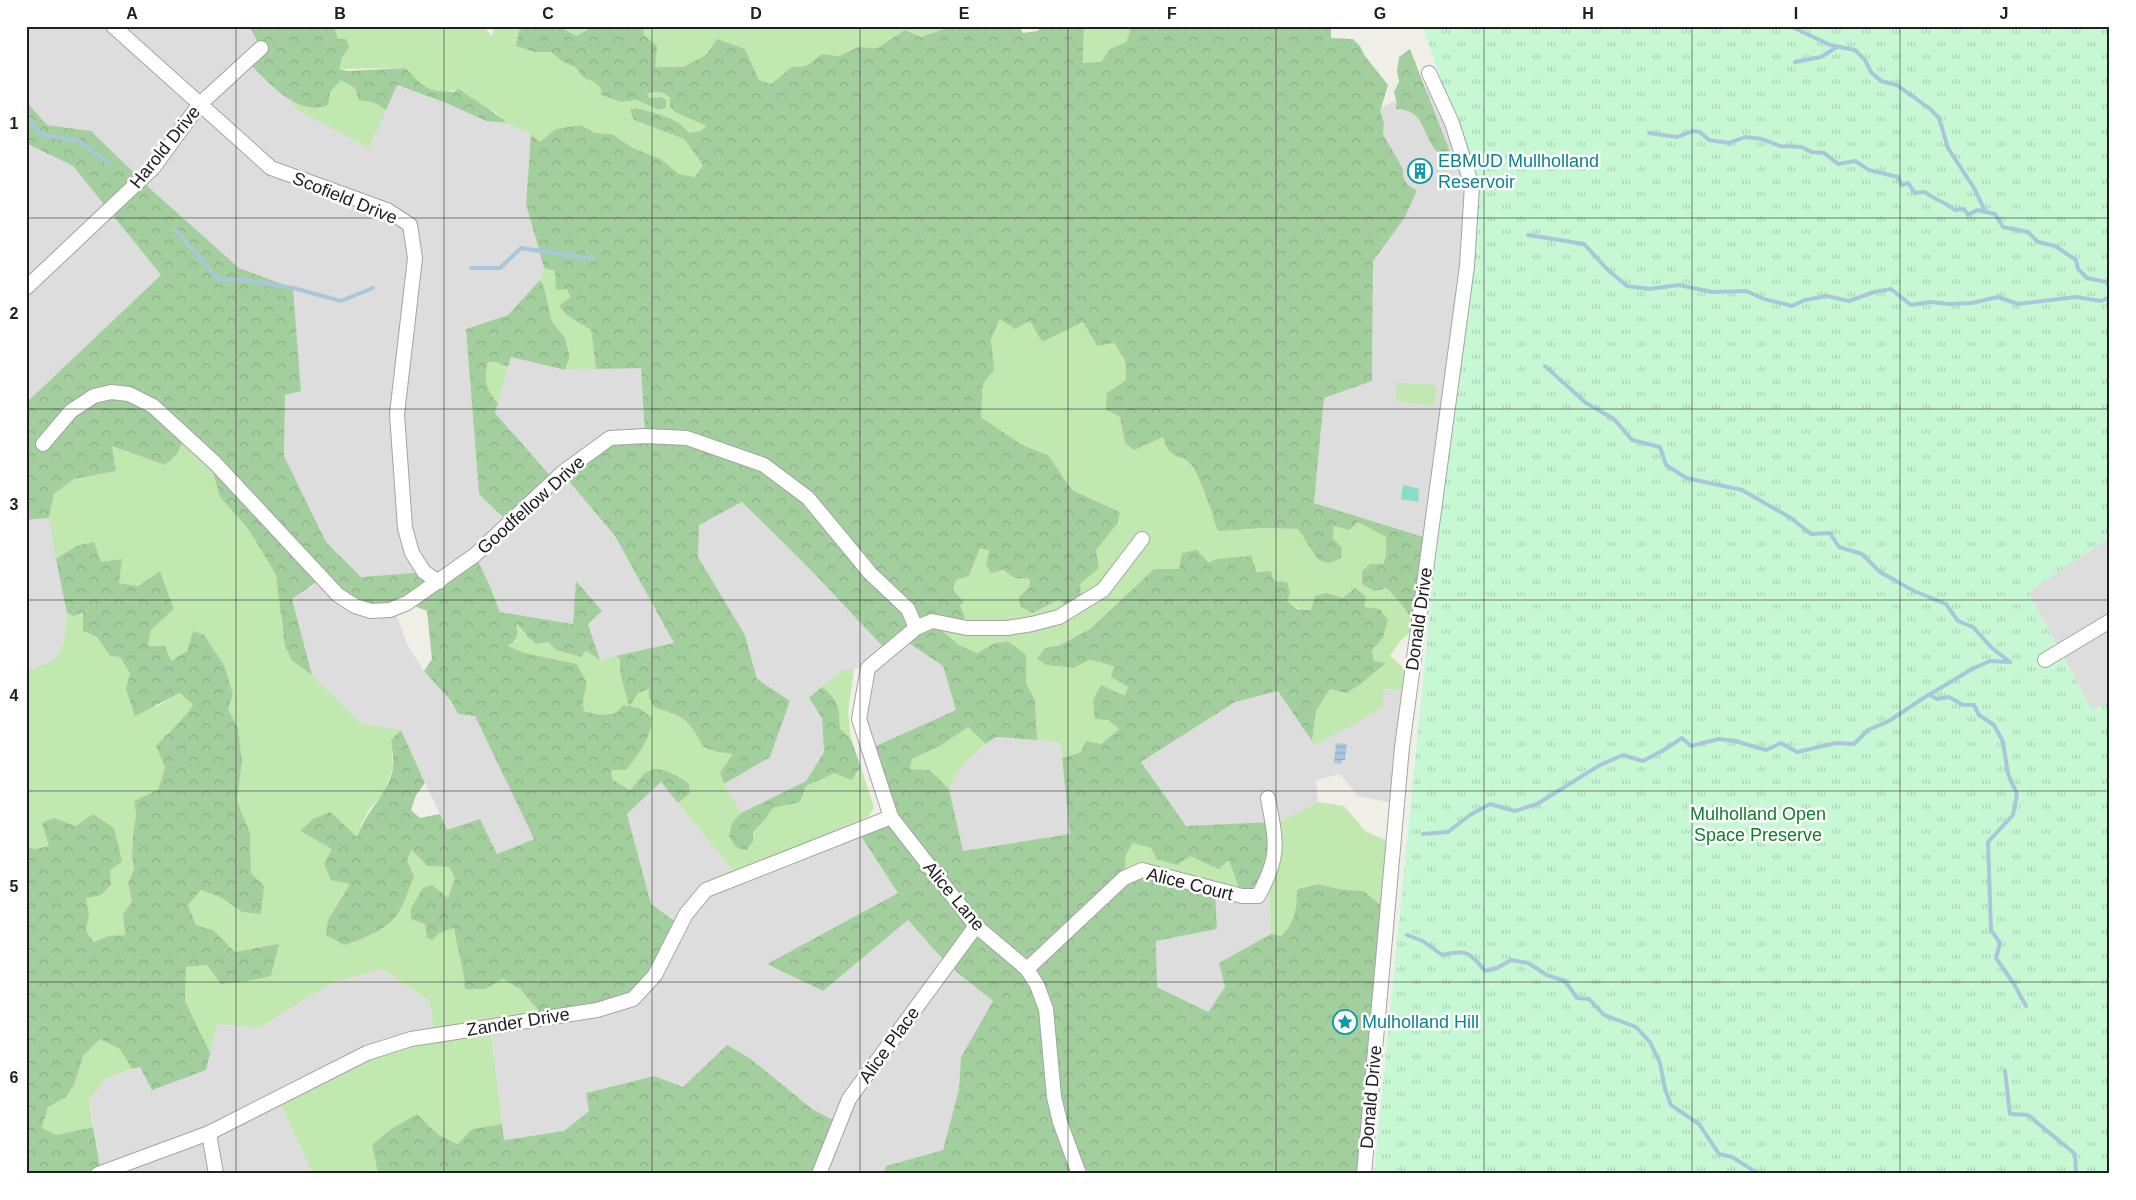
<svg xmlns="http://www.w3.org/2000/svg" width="2136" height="1200" font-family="Helvetica,sans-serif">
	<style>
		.residential { fill: #dedddd }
		.grass { fill: #c1e8af }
		.forest { fill: url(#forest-crowns) }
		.park { fill: url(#park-tufts) }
		.pitch { fill: #88dcca }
		.water { fill: url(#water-rules) }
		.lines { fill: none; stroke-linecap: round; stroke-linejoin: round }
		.stream { stroke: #a9c7dc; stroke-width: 4 }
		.street-casing { stroke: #a4a4a4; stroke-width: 16 }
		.street { stroke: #fff; stroke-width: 14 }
		.grid { fill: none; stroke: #202020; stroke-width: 1; stroke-opacity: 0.55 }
		.labels { text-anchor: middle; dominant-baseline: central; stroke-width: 5; stroke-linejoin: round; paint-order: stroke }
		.street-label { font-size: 18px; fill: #202020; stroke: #fff }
		.culture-label { font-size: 18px; fill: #0d838f; stroke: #fff; text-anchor: start }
		.park-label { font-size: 18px; fill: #107c2c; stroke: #fff }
		.neatline { fill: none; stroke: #202020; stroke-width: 2 }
		.grid-label { font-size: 16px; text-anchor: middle; font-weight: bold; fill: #202020 }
	</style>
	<defs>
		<pattern id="forest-crowns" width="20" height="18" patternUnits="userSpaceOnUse" patternTransform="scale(1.25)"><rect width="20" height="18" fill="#a3ce9d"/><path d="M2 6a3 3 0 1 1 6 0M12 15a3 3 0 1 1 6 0" fill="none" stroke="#8cb187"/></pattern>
		<pattern id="park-tufts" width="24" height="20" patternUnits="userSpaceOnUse" patternTransform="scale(1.25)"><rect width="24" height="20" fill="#c6f8d3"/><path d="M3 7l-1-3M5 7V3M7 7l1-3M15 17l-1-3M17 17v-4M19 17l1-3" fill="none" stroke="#aad4b5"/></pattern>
		<pattern id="water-rules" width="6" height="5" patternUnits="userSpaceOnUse" patternTransform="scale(1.25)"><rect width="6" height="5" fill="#a9c7dc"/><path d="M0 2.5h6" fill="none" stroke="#91abbc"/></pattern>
	</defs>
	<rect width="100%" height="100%" fill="#f0efe7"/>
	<g class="residential">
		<polygon points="26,26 249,26 261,48 396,85 446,103 486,121 507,123 531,134 526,204 544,268 540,280 508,315 466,329 479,494 554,480 495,413 511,357 565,370 641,367 645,436 562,473 615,536 675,644 600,660 588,624 577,582 574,624 500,612 489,584 475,555 439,582 424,572 361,577 326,542 284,456 285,395 301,390 293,288 239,268 155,193 91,131 47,125 26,101"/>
		<polygon points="1434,84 1472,186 1430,539 1314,503 1324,398 1372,381 1374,211 1332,129"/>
		<polygon points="26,143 73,166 161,275 26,403"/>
		<polygon points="742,502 809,568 903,639 943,666 956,710 869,749 859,719 868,668 843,669 822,718 824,752 806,781 741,813 724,784 770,757 790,701 757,679 745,635 698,557 699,525"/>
		<polygon points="49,518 67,613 66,638 58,657 43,667 26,669 26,520"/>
		<polygon points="2110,537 2110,702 2092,710 2028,592"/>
		<polygon points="322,578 394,609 408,646 424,671 451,701 458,714 475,715 534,839 496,854 447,830 401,730 361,723 312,675 292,599"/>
		<polygon points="1384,689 1410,691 1397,804 1358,796 1340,774 1316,780 1318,802 1282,821 1186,827 1141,762 1235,702 1279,691 1315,745"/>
		<polygon points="996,737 1060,742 1070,834 963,851 949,789 963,764"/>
		<polygon points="661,782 738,877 857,830 898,893 767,964 823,991 908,920 948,965 993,1001 961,1057 959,1089 943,1150 886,1166 883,1174 819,1174 839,1123 812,1109 751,1059 683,1087 654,1076 586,1093 589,1111 564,1131 504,1140 490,1027 680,925 651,905 627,814"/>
		<polygon points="1269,876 1271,934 1220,963 1225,987 1208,1012 1157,987 1156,941 1217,929 1215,889"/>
		<polygon points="382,969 429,1000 435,1035 278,1098 313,1174 98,1174 101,1172 89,1099 107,1078 140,1067 216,1024 259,1028 331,983"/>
	</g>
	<g class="grass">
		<path d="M332 26H483L492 36 494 26H520L517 46 534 52H551L563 62 575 67 584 78 595 82 601 89V95L621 102 636 100 659 110 661 97 648 98 646 94C656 91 663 91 670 98V106L675 112 706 126 701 131 689 134 684 126 634 120 684 139 703 165 695 177 679 174 661 159 633 148 612 134 595 133 581 125 555 129 540 142 531 134 507 123 495 112 476 102 458 88C448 96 429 92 420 84 415 80 410 73 406 68L339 69C342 55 338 41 334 27Z"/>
		<polygon points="565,26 593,26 577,36 565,30"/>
		<polygon points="643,26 945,26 944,29 921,37 905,30 877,48 858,47 839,56 822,54 806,66 792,67 771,84 759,80 745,49 706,55 683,67 655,67 644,35"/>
		<polygon points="1084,26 1128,26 1130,29 1126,42 1110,49 1101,62 1083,63"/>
		<path d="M341 80 355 88 359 99 373 102 386 110 369 148 300 111 290 101C309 106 328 94 341 80Z"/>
		<path d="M544 268 555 271 570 298 559 306 591 330 596 369 565 370C566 366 570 359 570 355 569 340 557 333 552 321 546 308 548 292 540 280Z"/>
		<path d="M1000 319 1030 320 1042 342 1083 322 1097 346 1114 343 1125 360 1126 380 1107 393 1120 417 1125 443 1164 437C1169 462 1181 451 1191 465 1202 481 1208 497 1212 515L1244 530 1266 528 1298 529 1318 560 1342 548 1333 538 1334 526 1358 522 1386 537V554L1382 565 1370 564 1362 571V584C1370 585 1380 585 1386 589 1398 595 1408 615 1418 625L1399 642 1390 656 1412 675 1410 691 1384 689 1382 706 1358 722 1314 745 1312 741 1316 711 1330 688 1386 663 1374 661 1372 650 1383 638 1388 620 1380 609 1364 607 1326 593 1315 596 1311 610C1282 608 1290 596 1273 581 1259 569 1259 578 1251 557L1217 559 1179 569H1154L1090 629 1060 645 1046 648 1037 659 1046 665 1074 668 1089 660 1115 666 1128 687 1126 696 1108 720 1119 729 1101 744 1086 741 1080 753 1062 758 1060 742 1037 740 1035 700 1026 683V655L995 643 977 653 959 645 940 629 964 602 952 590 956 580 969 576 980 548 989 551 986 564C1003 570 1013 578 1030 579L1029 587 1019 598 1020 607 1033 613 1058 600 1099 568 1096 550 1118 523 1120 512 1072 490 1048 455 1022 445 981 417 983 384 993 370 991 339Z"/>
		<path d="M488 362H496L508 367 498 403C485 391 483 378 488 362Z"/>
		<polygon points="1397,383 1436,385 1434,406 1396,401"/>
		<path d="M185 436 215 463 220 497 249 530 276 575 281 601V624L292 661 312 675 361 723 401 730 391 740 393 767 384 792 369 810 361 824 357 838 300 831 333 849 350 884 328 920 407 860 412 850 427 866 449 867 455 878 448 899 425 924 427 937 454 928C457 949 464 968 465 989H485L503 979 520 989 545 1018 490 1027 502 1124 472 1129 459 1144 437 1134 372 1145 378 1174H313L278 1098 367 1053 435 1035 429 1000 382 969 331 983 259 1028 217 1024 210 1053 185 1001 186 966 207 965 221 984 243 982 271 976 278 945 235 952 213 930 196 925 188 905 201 890 222 898 242 912 251 873 250 833 237 801 242 761 238 728 228 709 233 694 224 665 193 631 187 651 170 662 148 646 151 630 174 609 160 571 138 586 119 583 101 562 76 546 56 559 49 518 54 494 74 479 116 471 112 446 165 465Z"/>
		<path d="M83 611V631L97 637 110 656 120 657 131 673 126 689 156 707 180 693 193 705 183 721 167 733 165 767 158 791 134 801 136 815 133 834 132 857 134 869 128 883 132 902 123 914 125 936H108L94 942 86 931 89 914 85 898 111 884 109 870 121 861 114 828 76 826 54 818 49 846 35 849 26 847V669C64 664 65 647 67 613L74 616Z"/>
		<path d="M515 622 525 635 548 642 556 650 581 657 586 651 600 660 616 656 620 659V672L630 706 638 693 649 689 655 708C684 716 689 719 703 747L717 752 733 754 720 772 724 784 741 813 732 823 753 841V832L764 821 773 808 800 802 806 786 835 773 857 775 861 768 874 807 869 816 735 873 678 803 690 793 689 784 673 773 637 782 630 790 613 780 611 770 639 708 623 705 616 713 599 715 584 711 583 701 587 683 577 664 525 653 508 646 516 641Z"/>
		<path d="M843 669H854L848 712 851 739 840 730C839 707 840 702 822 687Z"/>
		<polygon points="968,727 986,744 963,764 949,789 930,770 910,769 912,759 940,746"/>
		<path d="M1318 802 1344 806 1366 832 1394 843 1388 912 1364 891 1338 889 1318 884 1297 888C1295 908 1297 922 1281 936L1271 934 1269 876 1272 822 1282 821Z"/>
		<polygon points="1133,843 1190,855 1230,860 1242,896 1124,878 1126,855"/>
		<polygon points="100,1038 120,1049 132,1069 107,1078 89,1099 93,1127 57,1135 42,1128 48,1107 65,1098 74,1085 83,1056"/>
	</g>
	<g class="forest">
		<path d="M249 26H332L334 27 338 39H346L349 47 341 59 339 69 348 71 406 68C422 87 428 92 454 92L458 88C474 101 492 109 507 123L486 121 446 103 397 85 386 110 373 102 359 100 355 88 341 80 330 92 328 105C296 117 268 81 247 61L261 48Z"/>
		<path d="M520 26H565V30L577 36 593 26H643L644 35 657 46 655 67H683L706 55 717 39 745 49 759 80 771 84 792 67 806 66 822 54 839 56 858 47 877 48 905 30 921 37 944 29 945 26H1019L1023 33 1038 31 1041 26H1084L1083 63 1101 62 1110 49 1126 42 1130 30 1128 26H1331V38L1353 39 1360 46 1365 56 1388 85 1380 111 1384 123 1383 134 1403 169C1402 180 1407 186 1417 190L1405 217 1373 261 1372 381 1324 398 1314 503 1430 539 1418 625C1407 613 1399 599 1386 588L1374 591 1362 584V571L1370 564H1383L1386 554V537L1358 522 1349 530 1334 526 1333 538 1342 548 1341 558 1329 563 1318 560 1298 529 1266 528 1218 531C1210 509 1205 487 1192 466 1182 452 1169 462 1163 437L1134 450 1125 443 1120 417 1106 409 1107 393 1126 380 1125 360 1114 343 1097 346 1083 322 1042 342 1030 321 1015 329 1000 319 991 339 994 370 983 384 981 417 1022 445 1048 455 1072 490 1120 512 1118 523 1096 550 1099 568 1080 584 1081 597 1067 605 1058 600 1033 613 1020 607 1019 597 1029 587 1030 579 1015 578 1003 570 991 573 986 564 989 551 980 548 969 576 956 580 953 590 964 602 960 606 965 617 957 626 940 629 959 645 977 653 995 643 1009 642 1026 655V683L1035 700 1037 740 996 737 986 744 968 727 940 746 912 759 910 769 930 770 949 789 963 851 1070 834 1062 758 1080 753 1086 741 1101 744 1119 729 1108 720 1095 719 1093 701 1101 685 1125 696 1128 687 1111 677 1114 666 1089 660 1074 668 1046 665 1037 659 1045 648 1060 645 1090 629 1154 569H1179L1182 553 1197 550 1208 562 1217 559 1251 556 1257 572 1271 571 1274 581 1287 582 1290 593 1287 601 1297 609 1311 610 1315 596 1326 593 1343 598 1355 588 1366 597 1364 607 1380 609 1388 620 1383 638 1372 650 1374 661 1386 663 1358 686 1346 693 1330 689 1316 711 1312 741 1278 691 1235 702 1141 762 1186 826 1272 822 1276 846 1258 896H1242L1229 860 1219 869 1190 856 1177 865 1157 859 1151 848 1133 843 1126 855 1124 877 1142 870 1215 889 1217 929 1156 941 1157 987 1208 1012 1225 987 1219 963 1271 934 1281 936C1296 922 1296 908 1297 889L1318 884 1338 889 1364 891 1388 912 1364 1174H883L886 1166 943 1150 959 1089 961 1057 993 1001 948 965 908 920 823 991 767 964 898 893 857 830 891 816 869 749 956 710 943 666 903 639 888 652 809 568 742 502 699 525 698 557 745 635 757 679 790 701 770 757 724 784 720 772 733 754 717 752 703 747C689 719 684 716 655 708L649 698V689L638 693 630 706 639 708 652 718C651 738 639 754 626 770H611L613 780 630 790C635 785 639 779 644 774 658 762 677 775 689 784L690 793 678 803 661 782 627 814 651 904 680 925 633 999 545 1018 520 989 503 979 485 989H465C464 968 457 949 454 928L439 933 433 940 427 938 425 924 411 919V908L423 888 432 885 448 898 455 878 449 867 427 866 412 850 407 860 414 877C409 887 406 900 400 910 389 930 364 938 344 945L326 935 328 920 350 884 331 880 324 864 332 849 300 831 313 819 330 812 357 837C366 810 388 795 393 768 394 759 392 749 391 740L401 730 425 783 416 795 411 810 420 818 440 814 447 830 480 819 497 854 534 839 475 716 458 714 451 701 424 671 432 659 427 611 407 603 371 611 322 578 292 599 312 675 292 661 285 646 276 575 249 530 220 497 214 476 215 463 185 436 177 454 165 465 112 446 116 471 74 479 54 494 49 518 26 520V403L161 275 73 166 26 143V101L47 125 91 131 155 193 239 268 293 288 301 391 285 395 284 456 326 542 361 577 424 572 439 582 475 555 489 584 500 612 573 624 576 581 602 611 588 624 600 660 586 651 581 657 556 650 548 642 536 644 526 635 516 623C518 635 519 639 508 646L525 653 577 664 587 683 583 701 584 711 599 715 616 713 623 705 629 706 620 672V659L616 656 674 643 615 536 562 473 610 438 645 436 641 368 596 369 591 330 567 315 559 306 570 297 566 289 556 290 555 271 544 268 526 204 531 134 540 142 555 129 581 125 595 133 612 134 633 148 661 159 679 174 695 177 703 165 684 139 634 120 630 110 636 108C655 114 677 116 689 133L701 131 706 126 675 112 670 106V98C663 91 656 91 647 94L649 98 662 97 667 101 665 108 659 110 636 100 621 102 601 95V89L595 82 584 78 575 67 563 62 551 52H534L516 46Z"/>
		<path d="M1410 49 1455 165C1448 160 1436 153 1432 145 1421 126 1422 110 1396 109L1397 104 1394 92 1399 82 1397 71 1399 57Z"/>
		<path d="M540 280 544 287 552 322 565 338 570 356 565 370 511 357 508 367 496 362H488C483 378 486 391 498 403L495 413 554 480 509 523 479 494 466 329 508 315Z"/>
		<path d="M94 542 101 562 122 559 119 583 138 586 160 571 174 609 151 630 148 646H165L171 661 187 651 193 631 204 635 224 665 233 694 228 709 238 728 242 761 237 801 250 833 251 873 264 886 261 914 242 912 222 898 201 890 188 905 196 925 213 930 235 952 279 944 271 976 243 982 221 984 207 965 186 967 185 1001 210 1053 206 1070 152 1090 140 1067 132 1069 120 1049 100 1039 83 1056 74 1085 65 1098 48 1107 42 1128 57 1135 93 1127 101 1172 26 1174V847L35 849 49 846 42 823 54 818 76 826 93 814 114 828 122 861 110 870 111 884 101 895 86 898 89 914 86 931 94 942 108 936 125 935 123 914 132 902 128 883 134 869 132 857 133 834 136 815 134 801 158 790 165 767 156 746C169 731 182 722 193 705L180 693 135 716 126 689 130 673 120 657 110 656 97 637 83 631V612L74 616 67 613 56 559 76 546Z"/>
		<path d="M822 687C840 702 839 707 840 729L851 739 861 768 851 780 835 773 806 786 800 802 773 808 764 821 753 832V841L747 850 737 848 729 836 732 823 741 813 806 781 824 752 822 718 809 698Z"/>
		<polygon points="727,1045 751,1059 812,1109 839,1123 819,1174 378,1174 372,1145 390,1130 417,1114 437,1134 458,1144 472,1129 502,1124 504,1140 564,1131 589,1111 586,1093 654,1076 683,1087"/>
	</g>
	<polygon class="park" points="1422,26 2110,26 2110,537 2028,592 2092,710 2110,702 2110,1174 1374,1174 1432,590 1466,307 1477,182"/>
	<polygon class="pitch" points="1403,485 1419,489 1418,502 1401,499"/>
	<polygon class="water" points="1336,743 1347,744 1345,760 1342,760 1341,764 1334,763"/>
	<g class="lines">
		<g class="stream">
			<polyline points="1790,26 1830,45 1855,50 1865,60 1871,72 1881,81 1897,85 1930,109 1939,118 1948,148 1974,188 1985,211"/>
			<polyline points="1795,62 1821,57 1837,47"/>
			<polyline points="26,116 43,135 79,141 109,163"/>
			<path d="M1649 133 1677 137 1693 131 1700 132 1709 140 1729 143 1745 137 1762 139 1780 146 1802 147 1811 152 1824 153 1838 164 1855 161 1869 170 1898 177 1902 185 1908 183 1915 193 1925 192C1935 200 1945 202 1955 210L1964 209 1968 215 1977 210 1995 214 2003 227 2028 232 2038 242 2055 246 2076 260 2078 269 2087 278 2106 282 2110 287"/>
			<polyline points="175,229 218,279 244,280 293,288 341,301 373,288"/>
			<polyline points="1528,235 1584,244 1607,269 1627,286 1649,289 1679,285 1712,292 1746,291 1764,299 1792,306 1805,300 1827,296 1849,301 1874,292 1891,289 1911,305 1931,302 1949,304 1972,303 1998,297 2018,304 2076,297 2101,301 2110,297"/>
			<polyline points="471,268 500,268 521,248 593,259"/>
			<polyline points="1545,366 1586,403 1614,419 1632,440 1660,447 1666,465 1686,478 1742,490 1791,518 1811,534 1830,533 1839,547 1862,554 1880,572 1914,591 1946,604 1958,621 1973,627 1992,648 2010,662"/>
			<polyline points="1929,694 1937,699 1949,697 1963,705 1974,705 1979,715 1994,725 2003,742 2008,774 2017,794 2013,815 1988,842 1991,930 2000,943 1996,958 2014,984 2026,1006"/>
			<polyline points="1423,834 1448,832 1470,815 1490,804 1515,811 1537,804 1600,765 1623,755 1643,761 1662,751 1682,738 1691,746 1719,739 1735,741 1766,750 1781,743 1797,752 1836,743 1854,744 1868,730 1889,721 1922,699 1972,669 1990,661 2010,662"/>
			<path d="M1407 935 1423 941 1442 955C1466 949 1470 952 1485 971L1497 968 1511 960 1528 963 1547 975 1565 981 1577 998 1589 999 1604 1015 1636 1027 1650 1042 1660 1063 1665 1089 1671 1105 1699 1124 1719 1154 1732 1157 1759 1174"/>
			<polyline points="2005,1071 2010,1114 2028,1115 2075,1154 2076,1174"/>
		</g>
		<defs>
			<g id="street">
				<polyline points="113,26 271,168 387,210 410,225 415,258 397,414 405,528 412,553 424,572 439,582"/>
				<polyline points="26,288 153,168 199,105 261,48"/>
				<polyline points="43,444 71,411 94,396 111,392 129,394 153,406 215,463 338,595 355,606 371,611 390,610 407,603 475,555 562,473 610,438 645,436 687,438 764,465 808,498 870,573 908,609 916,628"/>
				<polyline points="2045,660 2110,621"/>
				<path d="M1027 969 1124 878 1142 870 1242 896H1258C1281 855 1276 842 1268 798"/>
				<polyline points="209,1133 216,1174"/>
				<polyline points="98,1174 209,1133 367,1053 411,1039 597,1010 633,999 655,975 686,914 706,890 891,817"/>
				<polyline points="819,1174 849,1099 976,926"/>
				<polyline points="1079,1174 1060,1122 1054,1097 1046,1009 1037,985 1027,969 976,926 891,817 859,719 868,668 916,628 932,621 967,628 1007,628 1032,624 1059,617 1103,590 1142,539"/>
				<polyline points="1364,1174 1402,747 1467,266 1472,186 1452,123 1429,73"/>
			</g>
		</defs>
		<use href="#street" class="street-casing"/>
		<use href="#street" class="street"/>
	</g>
	<path class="grid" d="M236 26V1174M444 26V1174M652 26V1174M860 26V1174M1068 26V1174M1276 26V1174M1484 26V1174M1692 26V1174M1900 26V1174M26 218H2110M26 409H2110M26 600H2110M26 791H2110M26 982H2110"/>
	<defs>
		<symbol id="building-ring" viewBox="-11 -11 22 22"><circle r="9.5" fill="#fff" stroke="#0f9aa8" stroke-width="1.5"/><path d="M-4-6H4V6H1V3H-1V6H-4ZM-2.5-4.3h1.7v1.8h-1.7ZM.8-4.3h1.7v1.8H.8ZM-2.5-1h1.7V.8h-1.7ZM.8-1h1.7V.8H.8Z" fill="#0f9aa8"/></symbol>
		<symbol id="sight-ring" viewBox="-11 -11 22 22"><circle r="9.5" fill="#fff" stroke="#0f9aa8" stroke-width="1.5"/><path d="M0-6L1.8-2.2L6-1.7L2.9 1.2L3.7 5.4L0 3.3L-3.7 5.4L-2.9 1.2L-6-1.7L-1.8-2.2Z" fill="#0f9aa8"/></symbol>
	</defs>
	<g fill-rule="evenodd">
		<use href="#building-ring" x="1406" y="157" width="28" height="28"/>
		<use href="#sight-ring" x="1331" y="1008" width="28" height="28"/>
	</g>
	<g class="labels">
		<g class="street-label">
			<text transform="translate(165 147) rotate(-51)">Harold Drive</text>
			<text transform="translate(345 198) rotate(22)">Scofield Drive</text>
			<text transform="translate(531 505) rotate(-42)">Goodfellow Drive</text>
			<text transform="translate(1419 619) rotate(-82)">Donald Drive</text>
			<text transform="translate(1190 884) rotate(14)">Alice Court</text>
			<text transform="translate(954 896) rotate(50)">Alice Lane</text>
			<text transform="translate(518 1022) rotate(-9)">Zander Drive</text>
			<text transform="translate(889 1045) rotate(-54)">Alice Place</text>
			<text transform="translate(1371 1097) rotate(-85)">Donald Drive</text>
		</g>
		<g class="culture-label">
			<text x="1438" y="161">EBMUD Mullholland<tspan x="1438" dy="21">Reservoir</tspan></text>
			<text x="1362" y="1022">Mulholland Hill</text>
		</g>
		<g class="park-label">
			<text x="1758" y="814">Mulholland Open<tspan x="1758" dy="21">Space Preserve</tspan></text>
		</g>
	</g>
	<rect width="2136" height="1200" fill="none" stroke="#ffffff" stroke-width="55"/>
	<rect x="28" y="28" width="2080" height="1144" class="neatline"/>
	<g class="grid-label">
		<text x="132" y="19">A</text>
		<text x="340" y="19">B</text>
		<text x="548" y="19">C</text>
		<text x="756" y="19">D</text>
		<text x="964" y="19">E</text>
		<text x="1172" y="19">F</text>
		<text x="1380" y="19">G</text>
		<text x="1588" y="19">H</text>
		<text x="1796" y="19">I</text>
		<text x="2004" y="19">J</text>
		<text x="14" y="129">1</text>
		<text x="14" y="319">2</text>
		<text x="14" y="510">3</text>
		<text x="14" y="701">4</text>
		<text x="14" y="892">5</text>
		<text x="14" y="1083">6</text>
	</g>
</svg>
